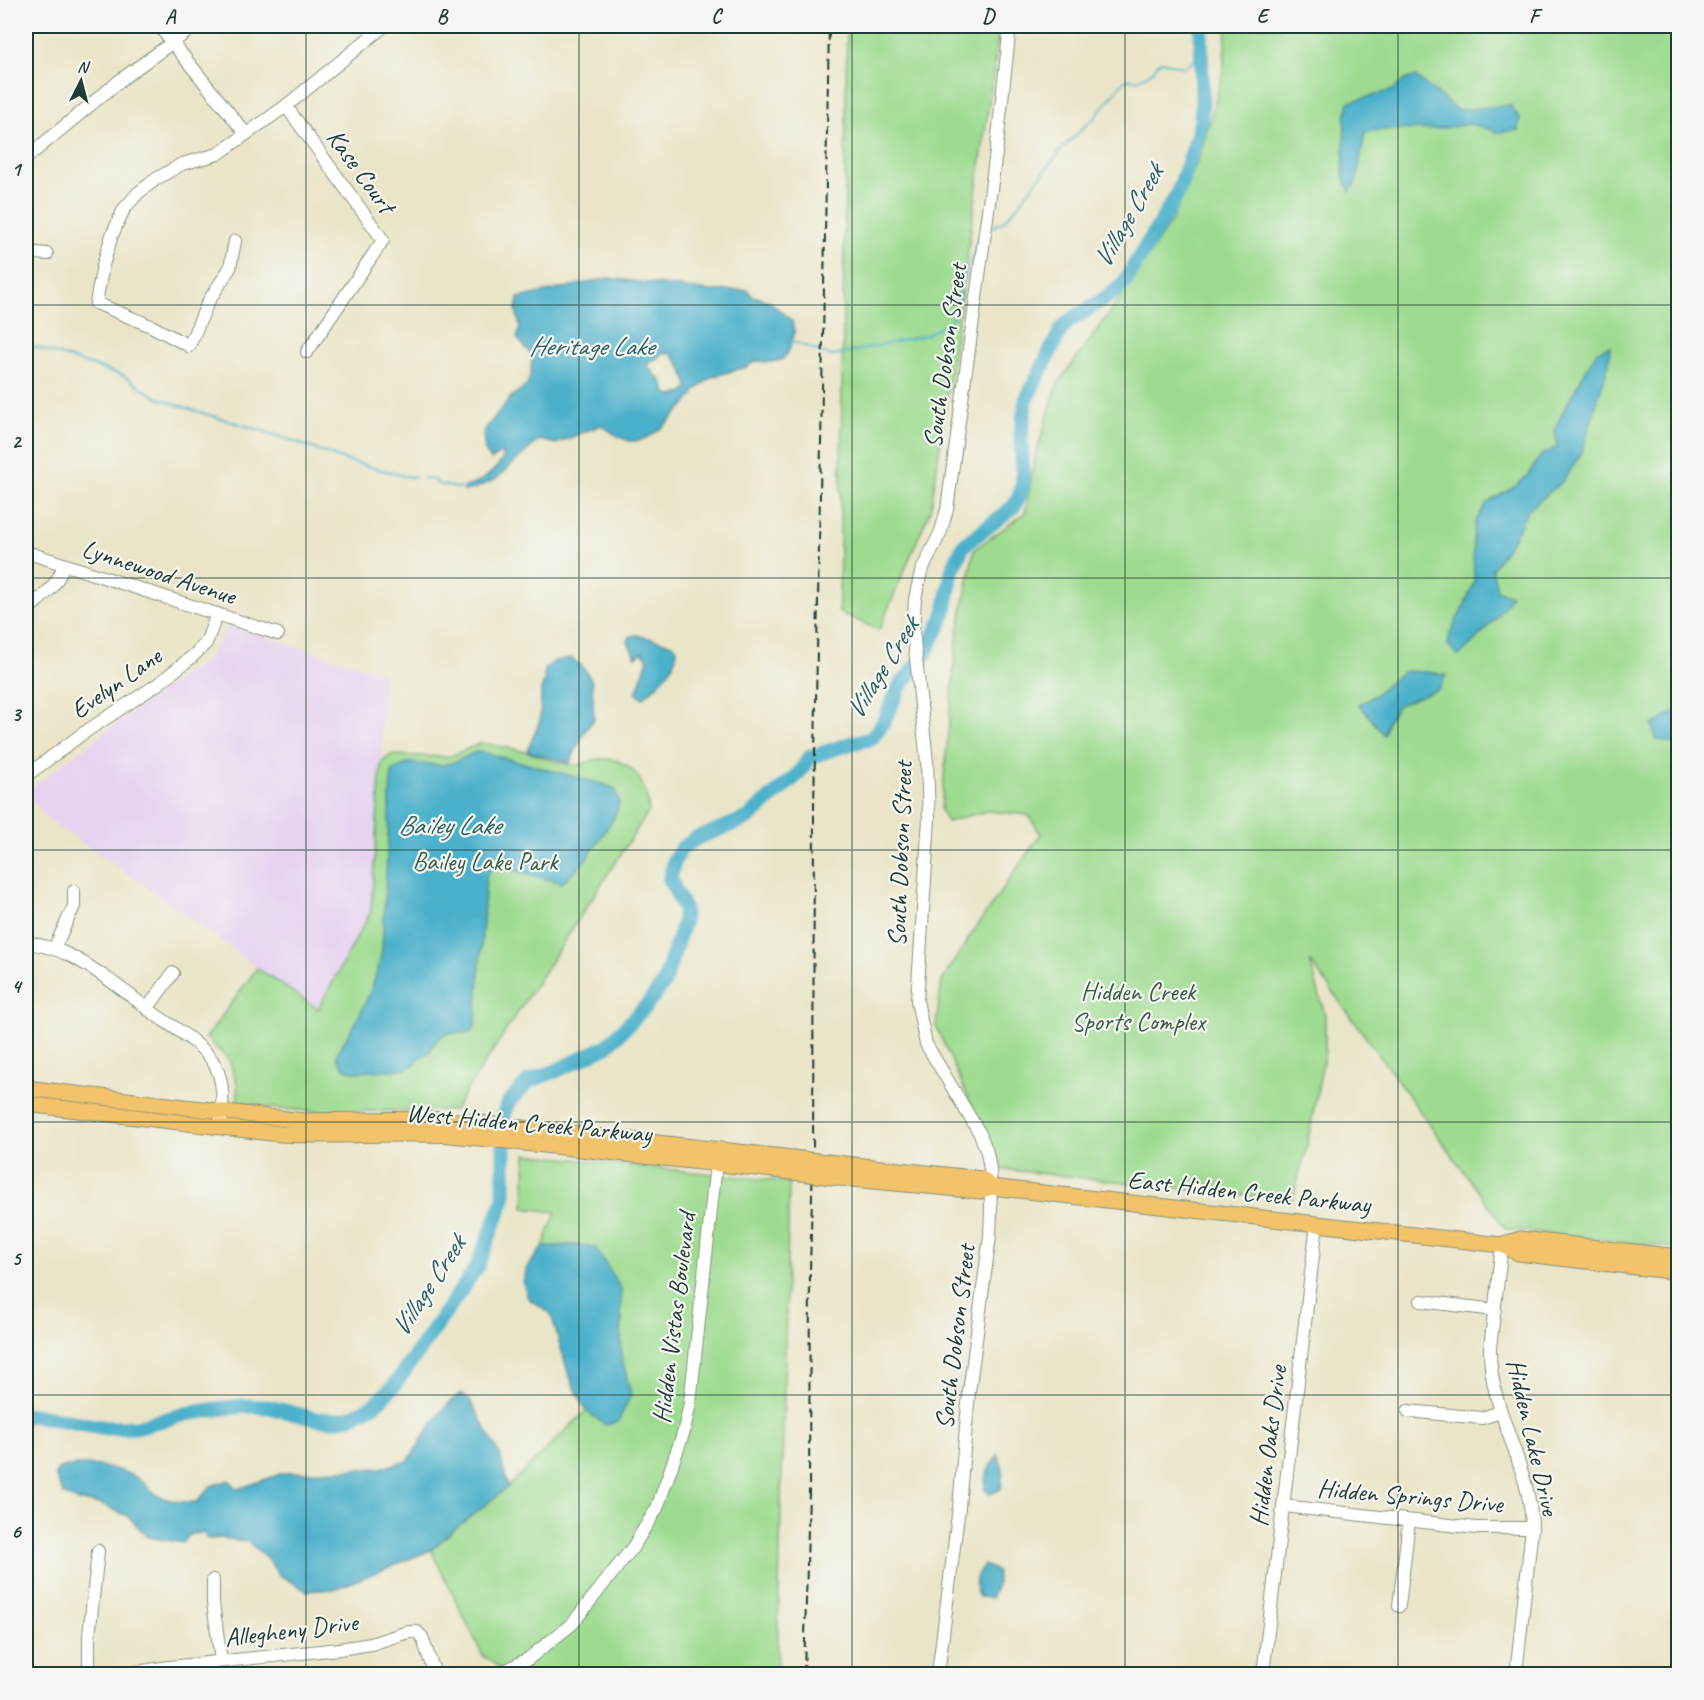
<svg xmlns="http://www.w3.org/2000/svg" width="1704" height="1700" font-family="Caveat,sans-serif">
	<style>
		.built { fill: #e6d3f0 }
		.green { fill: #9edb90; stroke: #5e8c62; stroke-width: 1.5 }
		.water { fill: #4cb0cb; stroke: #367680; stroke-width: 1.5; fill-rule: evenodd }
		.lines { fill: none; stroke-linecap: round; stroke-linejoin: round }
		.stream { stroke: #4cb0cb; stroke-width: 2 }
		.river { stroke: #4cb0cb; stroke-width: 15 }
		.minor-casing { stroke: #84917e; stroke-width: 14 }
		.major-casing { stroke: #84917e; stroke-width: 17 }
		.minor { stroke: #fff; stroke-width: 12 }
		.major { stroke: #f2c36a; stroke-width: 15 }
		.rail { stroke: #1f3d34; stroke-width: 2; stroke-dasharray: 9 4.5; stroke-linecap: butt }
		.major-bridge-casing { stroke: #84917e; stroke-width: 17; stroke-linecap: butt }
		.major-bridge { stroke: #f2c36a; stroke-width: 15 }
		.grid { fill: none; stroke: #1f3d34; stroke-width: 1.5; stroke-opacity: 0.55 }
		.labels { text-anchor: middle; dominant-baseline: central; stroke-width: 4.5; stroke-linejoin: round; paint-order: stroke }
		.street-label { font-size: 26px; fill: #1f3d34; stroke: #f6f6f2 }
		.park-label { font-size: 26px; fill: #385d46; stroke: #f6f6f2 }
		.water-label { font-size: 27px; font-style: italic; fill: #2c6061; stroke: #f6f6f2 }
		.neatline { fill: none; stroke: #1f3d34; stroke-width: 2 }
		.grid-label { font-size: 20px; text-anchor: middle; font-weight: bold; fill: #1f3d34 }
	</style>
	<rect width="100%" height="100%" fill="#f6f6f2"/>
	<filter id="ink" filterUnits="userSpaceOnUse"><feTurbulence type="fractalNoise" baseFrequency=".0167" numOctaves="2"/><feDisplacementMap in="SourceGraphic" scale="12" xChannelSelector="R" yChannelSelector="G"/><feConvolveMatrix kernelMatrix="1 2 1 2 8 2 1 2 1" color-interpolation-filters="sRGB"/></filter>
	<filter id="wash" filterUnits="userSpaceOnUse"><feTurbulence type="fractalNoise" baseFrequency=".008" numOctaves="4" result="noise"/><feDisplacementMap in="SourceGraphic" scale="24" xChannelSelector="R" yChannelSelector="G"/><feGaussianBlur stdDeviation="1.35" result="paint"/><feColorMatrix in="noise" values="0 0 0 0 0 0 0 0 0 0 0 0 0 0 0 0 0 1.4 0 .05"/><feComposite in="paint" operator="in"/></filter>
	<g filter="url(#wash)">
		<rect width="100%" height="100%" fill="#eae5c8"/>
		<polygon class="built" points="229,625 383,673 381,763 371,911 318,1009 257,968 157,894 47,819 26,792 120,720 206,660"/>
		<g class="green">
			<polygon points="847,26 1000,26 931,508 879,630 839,612"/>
			<polygon points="1227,26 1678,26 1678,1248 1506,1229 1310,961 1325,1015 1325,1051 1306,1151 1292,1200 1000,1169 936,1026 942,981 968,939 1041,834 1028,815 986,811 947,822 941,810 957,637 974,550 1025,513 1035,458 1057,385 1123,294 1171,222 1200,156 1223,73"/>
			<path d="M481 743C496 746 512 748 527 752 541 756 556 763 571 765 580 767 589 760 598 759 631 756 647 782 649 811L454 1110 328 1112 279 1109 238 1102 237 1083 229 1060 206 1038 257 968 318 1009 371 911 381 763 391 755 449 757Z"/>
			<polygon points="526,1154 789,1182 777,1674 508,1674 483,1656 431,1550 451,1532 508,1487 586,1411 606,1425 631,1395 621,1354 622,1317 595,1247 571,1245 543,1247 556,1212 524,1208"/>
		</g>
		<g class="water">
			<polygon points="1416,77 1457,110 1510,105 1520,118 1518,130 1498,132 1470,124 1436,129 1378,130 1365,132 1357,179 1350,192 1343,175 1345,118 1349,102 1393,90 1406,79"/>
			<path d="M608 278 709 291 747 290 753 296 769 301 792 321 795 332 789 351 782 360 771 362 756 361 746 367 711 377 694 392 693 396C679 411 653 444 630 441 619 439 610 431 601 425L556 444 539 440 496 479 474 489 464 491 465 487C481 483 493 473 503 459V454L500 453 491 460 485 451 483 434 487 427 511 397 527 385 531 372 532 355 517 338 520 327 516 310 518 298ZM664 353 672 354C679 363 686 376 688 387L685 392 672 396 666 393C661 373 656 379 647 365Z"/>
			<path d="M1610 346 1609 363 1581 454 1563 481 1527 511 1515 536 1492 569 1497 590 1511 596C1498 620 1477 638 1459 656L1448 645 1450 633 1465 604 1474 582 1473 541 1475 522 1487 503 1517 485 1528 475 1541 455 1557 447 1555 429 1565 407 1597 351Z"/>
			<path d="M637 635 672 644 677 648C678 666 656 687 643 698L636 693 648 659 642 652 636 657 628 642 630 636Z"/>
			<polygon points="571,658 582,666 592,681 594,719 583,734 570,763 527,751 540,721 541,690 544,681 545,669 555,661"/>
			<path d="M1404 671 1428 672 1446 675 1439 689 1398 705 1388 721 1384 735 1359 704C1377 697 1388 682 1404 671Z"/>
			<polygon points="1678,710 1678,745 1656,739 1652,725"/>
			<path d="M475 752H482L606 785 615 789 619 803 614 818 585 861 562 883 500 867 491 868 486 877 476 1021 474 1028 470 1033C447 1032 439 1031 429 1053L419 1058 414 1065 405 1069 355 1072 345 1069 337 1058V1053C359 1018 374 992 382 951L391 778 393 770 409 763 441 765 455 762Z"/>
			<polygon points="571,1245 595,1247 621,1289 621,1354 631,1395 618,1422 606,1425 586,1411 568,1373 551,1314 528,1298 523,1283 527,1267 543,1247"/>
			<path d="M461 1393 470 1400 500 1455 508 1487 451 1532 431 1550 335 1589 307 1591 279 1575 265 1556 248 1542 223 1538 207 1539 204 1533 190 1534 183 1543 148 1537 128 1516 100 1504 77 1501 63 1494 55 1475 59 1468C85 1462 114 1465 137 1478 144 1482 149 1489 156 1494 168 1502 182 1502 197 1502L211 1486 229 1480 238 1489 283 1473 380 1468 408 1461C421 1442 441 1405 461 1393Z"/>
			<polygon points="998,1455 1003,1469 1001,1489 990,1494 984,1489 988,1470"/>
			<path d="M984 1565 997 1571V1585L991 1598 979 1597C972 1585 975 1575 984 1565Z"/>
		</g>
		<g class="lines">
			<g class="stream">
				<path d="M992 227 1003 222 1018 205 1062 149 1087 124 1094 119 1123 82 1130 79 1138 80 1153 71 1159 62 1163 61C1187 70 1183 70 1202 53"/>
				<polyline points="791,341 832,356 926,335 951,321 979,236"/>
				<polyline points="26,344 124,376 158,398 196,411 276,435 348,461 404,476 416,477"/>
				<polyline points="424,478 437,481 437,484 458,488 467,488"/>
			</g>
			<polyline class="river" points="26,1416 33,1415 107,1428 136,1427 186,1414 224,1408 246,1406 269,1407 316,1419 335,1420 351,1417 374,1405 394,1386 477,1267 504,1199 504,1114 508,1103 529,1081 556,1071 607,1046 647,1005 664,983 684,920 684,909 670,879 674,861 682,848 697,838 748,818 798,774 810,757 852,743 871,739 883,723 900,686 921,661 941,622 945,611 952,571 963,546 1013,507 1018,499 1022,488 1023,478 1021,435 1026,400 1061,330 1068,322 1113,293 1125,281 1177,195 1197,138 1201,121 1202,106 1201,26"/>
		</g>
	</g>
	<g filter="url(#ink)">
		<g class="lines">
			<defs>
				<g id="minor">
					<polyline points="159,26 246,134"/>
					<polyline points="286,106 383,240 307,352"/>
					<polyline points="26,158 123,78 195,26"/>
					<polyline points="235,241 230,268 208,302 189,346 151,326 96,303 103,265 112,235 124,209 138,193 156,179 182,164 218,154 286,106 384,26"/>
					<polyline points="26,252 47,254"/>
					<polyline points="26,552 278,634"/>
					<path d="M26 611C44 595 55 589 64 565"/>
					<polyline points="26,776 82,734 158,684 193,656 206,643 217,614"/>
					<path d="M26 942C40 945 56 948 69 955 100 971 128 994 156 1015 173 1027 205 1046 215 1065 224 1082 223 1101 221 1119"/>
					<polyline points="54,949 74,906 74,891"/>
					<polyline points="147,1009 173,973"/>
					<path d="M1502 1245 1490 1348C1489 1412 1531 1465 1532 1528L1516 1674"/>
					<polyline points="1421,1301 1495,1310"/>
					<polyline points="1408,1411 1482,1418 1500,1412"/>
					<polyline points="1284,1506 1476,1528 1532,1528"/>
					<polyline points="213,1580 213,1603 221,1661"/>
					<polyline points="1399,1606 1409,1521"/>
					<polyline points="90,1674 89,1669 89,1636 98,1551"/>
					<polyline points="123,1674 169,1667 339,1649 371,1644 408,1632 417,1632 422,1637 435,1674"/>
					<polyline points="499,1674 528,1659 572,1624 633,1547 657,1508 684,1431 690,1403 717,1155"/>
					<polyline points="938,1674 959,1507 969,1392 990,1236 991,1210 990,1169 987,1152 980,1134 926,1044 917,1001 929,818 927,762 913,630 915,599 921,572 941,531 947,509 997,145 1010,26"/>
					<polyline points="1263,1674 1317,1223"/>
				</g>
				<g id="major">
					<polyline points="26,1088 303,1121 424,1119 460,1121 792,1158"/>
					<path d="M26 1104 280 1134C337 1137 394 1132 451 1135L792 1172"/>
					<polyline points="844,1164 982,1179 991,1187"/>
					<polyline points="841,1178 980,1191 991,1187 1502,1245 1518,1253 1678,1272"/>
					<polyline points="1502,1245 1520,1239 1678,1257"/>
				</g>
			</defs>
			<use href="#minor" class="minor-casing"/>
			<use href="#major" class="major-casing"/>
			<use href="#minor" class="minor"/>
			<use href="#major" class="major"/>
			<polyline class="rail" points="804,1674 809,1492 810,1270 813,1159 814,806 829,26"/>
			<defs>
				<g id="major-bridge">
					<polyline points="792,1158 844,1164"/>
					<polyline points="792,1172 841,1178"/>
				</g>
			</defs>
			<use href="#major-bridge" class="major-bridge-casing"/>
			<use href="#major-bridge" class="major-bridge"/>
		</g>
	</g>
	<path class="grid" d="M306 26V1674M579 26V1674M852 26V1674M1125 26V1674M1398 26V1674M26 305H1678M26 578H1678M26 850H1678M26 1122H1678M26 1395H1678"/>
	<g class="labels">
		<g class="street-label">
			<text transform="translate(361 171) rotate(54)">Kase Court</text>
			<text transform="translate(945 356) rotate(-82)">South Dobson Street</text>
			<text transform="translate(159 572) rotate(18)">Lynnewood Avenue</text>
			<text transform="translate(116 683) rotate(-35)">Evelyn Lane</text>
			<text transform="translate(900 854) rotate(-88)">South Dobson Street</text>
			<text transform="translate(529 1123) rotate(5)">West Hidden Creek Parkway</text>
			<text transform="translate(1249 1192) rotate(6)">East Hidden Creek Parkway</text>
			<text transform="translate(674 1318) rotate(-83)">Hidden Vistas Boulevard</text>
			<text transform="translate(955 1337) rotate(-83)">South Dobson Street</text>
			<text transform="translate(1533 1437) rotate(77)">Hidden Lake Drive</text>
			<text transform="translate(1268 1446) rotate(-83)">Hidden Oaks Drive</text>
			<text transform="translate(1410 1496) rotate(5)">Hidden Springs Drive</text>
			<text transform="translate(291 1630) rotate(-7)">Allegheny Drive</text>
		</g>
		<g class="park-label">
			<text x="485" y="861">Bailey Lake Park</text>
			<text x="1138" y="991">Hidden Creek<tspan x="1138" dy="30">Sports Complex</tspan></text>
		</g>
		<g class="water-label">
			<text transform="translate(1128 216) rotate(-60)">Village Creek</text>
			<text x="591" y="346">Heritage Lake</text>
			<text transform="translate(882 668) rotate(-58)">Village Creek</text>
			<text x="449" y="825">Bailey Lake</text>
			<text transform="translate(428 1286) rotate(-57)">Village Creek</text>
		</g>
	</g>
	<rect width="1704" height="1700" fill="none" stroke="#f6f6f2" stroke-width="66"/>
	<g transform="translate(81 81) rotate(6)" stroke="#f6f6f2" stroke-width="4.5" paint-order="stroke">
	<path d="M0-4.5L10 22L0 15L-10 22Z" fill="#1f3d34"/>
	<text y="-9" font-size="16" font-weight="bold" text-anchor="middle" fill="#1f3d34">N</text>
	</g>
	<rect x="33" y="33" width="1638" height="1634" class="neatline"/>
	<g class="grid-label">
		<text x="170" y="23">A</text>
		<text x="442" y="23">B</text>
		<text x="716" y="23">C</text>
		<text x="988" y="23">D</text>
		<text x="1262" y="23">E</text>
		<text x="1534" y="23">F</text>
		<text x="16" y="176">1</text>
		<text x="16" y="448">2</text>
		<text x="16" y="721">3</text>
		<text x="16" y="993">4</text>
		<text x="16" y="1265">5</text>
		<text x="16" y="1538">6</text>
	</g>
</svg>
